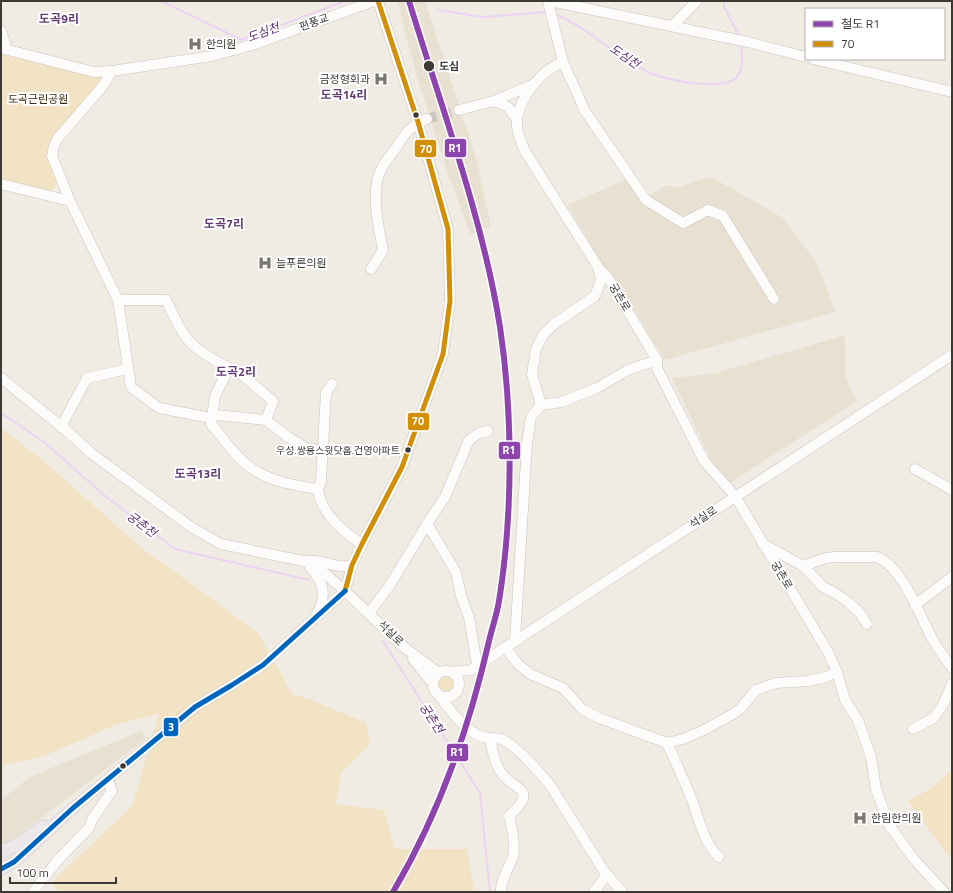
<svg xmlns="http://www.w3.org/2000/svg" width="953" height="893" font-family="'Titillium Web','Noto Sans KR',sans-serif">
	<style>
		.built { fill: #e8e1d2 }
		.green { fill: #f2e3c4 }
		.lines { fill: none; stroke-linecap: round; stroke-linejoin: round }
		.stream { stroke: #ebd3f2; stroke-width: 2 }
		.minor-tunnel { stroke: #ccc8c1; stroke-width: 10; stroke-dasharray: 10 5; stroke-linecap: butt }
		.minor-casing { stroke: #c7c4be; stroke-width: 11 }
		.major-casing { stroke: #cbc9c5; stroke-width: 13 }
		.minor { stroke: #fdfcfb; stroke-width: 10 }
		.major { stroke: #ebe7eb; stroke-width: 12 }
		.bus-1-casing { stroke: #fff; stroke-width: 8 }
		.bus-2-casing { stroke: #fff; stroke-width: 8 }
		.bus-1 { stroke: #d2900a; stroke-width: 5 }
		.bus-2 { stroke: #0065bd; stroke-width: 5 }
		.rail-1-casing { stroke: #fff; stroke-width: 9 }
		.rail-1 { stroke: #8e44ad; stroke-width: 6 }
		.stop-dot { fill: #3c3a34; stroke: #fff; stroke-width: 1.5 }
		.labels { text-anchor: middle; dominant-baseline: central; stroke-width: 4; stroke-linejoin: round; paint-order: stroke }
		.bus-label { font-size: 10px; fill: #3c3a34; stroke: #fff; text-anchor: end }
		.street-label { font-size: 11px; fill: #3c3a34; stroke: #fff }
		.poi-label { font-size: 11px; fill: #3c3a34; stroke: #fff; text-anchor: start }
		.stop-label { font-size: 11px; font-weight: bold; fill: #3c3a34; stroke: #fff; text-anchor: start }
		.park-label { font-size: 11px; fill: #392c0e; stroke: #fff }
		.neighbourhood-label { font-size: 12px; font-weight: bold; fill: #633b73; stroke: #fff }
		.water-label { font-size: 12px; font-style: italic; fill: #5c2a6f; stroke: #fff }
		.line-badge { stroke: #fff; stroke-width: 1.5 }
		.badge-label { font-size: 11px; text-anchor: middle; font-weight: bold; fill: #fff }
	</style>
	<rect width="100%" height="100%" fill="#f0ece4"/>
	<g class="built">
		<polygon points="397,1 425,1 476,158 491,226 471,235 448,174 416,73"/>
		<polygon points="627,179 642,200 667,185 677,188 701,179 715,179 783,218 817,263 835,312 665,360 616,280 604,267 568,205"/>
		<polygon points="845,335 845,376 857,401 730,483 710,458 672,378 716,373"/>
		<polygon points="140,731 147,738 1,848 1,800 30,777"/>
	</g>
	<g class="green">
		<path d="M1 50 101 76 98 89 55 137 57 182C53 202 15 185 1 181Z"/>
		<polygon points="1,428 45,462 138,545 258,633 293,695 307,698 366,723 370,744 342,772 335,804 384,810 395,849 467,849 474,892 59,892 52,882 132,806 159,714 118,724 44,756 1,766"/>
		<circle cx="446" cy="684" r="7"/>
		<polygon points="952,770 952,857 946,853 908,801 930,789"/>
	</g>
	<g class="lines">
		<g class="stream">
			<polyline points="161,1 242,40 345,1"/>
			<polyline points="724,1 724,6 739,36"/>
			<polyline points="438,10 483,17 547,12"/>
			<path d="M555 14C590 29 615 56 648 72 664 80 724 92 737 77 744 69 742 54 741 44"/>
			<polyline points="1,413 44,442 104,495 175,549 309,580"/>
			<polyline points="383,641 480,793 490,892"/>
		</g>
		<polyline class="minor-tunnel" points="427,119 459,110"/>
		<defs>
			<g id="minor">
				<polyline points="548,1 563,62 585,111 646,200 683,223 708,210 723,216 774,299"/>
				<polyline points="550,1 748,42 806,57"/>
				<polyline points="672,26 697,1"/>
				<polyline points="1,31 5,43 5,49"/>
				<polyline points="1,48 94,72 112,71"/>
				<polyline points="813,59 952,92"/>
				<polyline points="494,101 534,84"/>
				<polyline points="459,110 494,101 508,107 517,120"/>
				<polyline points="1,184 70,201"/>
				<polyline points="598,267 608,278 657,360 657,368 704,461 735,496 828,652 837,672 845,700 858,720 871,757 876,789 889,825 913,858 944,892"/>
				<path d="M371 269 383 250C379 229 373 204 377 182 379 168 390 156 398 145 405 133 414 123 427 119"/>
				<path d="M118 300H166C185 340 188 347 229 368"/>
				<polyline points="1,378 68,432 91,453 191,527 221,544 313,563 345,591 405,648 439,673"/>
				<path d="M541 405 532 374 536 349 543 335 554 324 595 296 601 280 598 267 525 151C521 142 516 132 517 121 519 98 541 70 563 62"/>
				<path d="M266 420 273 401 240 373 229 368 215 396 211 424C224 439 238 461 256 471 274 482 297 486 318 489 320 512 343 532 362 544"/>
				<polyline points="61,427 87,378 128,369"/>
				<polyline points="323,451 306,448 288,437 266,420 217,415 211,418 159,408 131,387 118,300 70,201 52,156 54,146 58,138 102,87 112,71 212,56 255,44 374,1"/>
				<polyline points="915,469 952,490"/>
				<polyline points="318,489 321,481 326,393 332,384"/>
				<polyline points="762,543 803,566 823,587 835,593 848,602 860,613 867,624"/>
				<path d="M308 561C324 559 337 570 352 565"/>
				<path d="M803 566 826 558 835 557H877C903 567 920 617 933 640 939 650 945 659 952 668"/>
				<path d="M310 567C324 582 327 596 317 614"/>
				<polyline points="345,591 352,565 362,544 402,467 443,354 450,301 448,229 418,122 378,1"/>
				<polyline points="915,605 952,577"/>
				<polyline points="369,613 390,585 427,524"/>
				<polyline points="515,640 527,443 531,417 541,405 562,402 597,388 628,370 657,360"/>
				<polyline points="505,647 518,664 530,674 563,688 582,709 599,718 667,743 683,739 706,729 733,714 740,709 756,690 776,683 808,681 826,677 837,672"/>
				<polyline points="413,659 433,684"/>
				<polyline points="477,665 469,617 461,596 456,572 427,524 445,497 469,440 479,433 488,431"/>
				<circle cx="446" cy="684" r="13"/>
				<polyline points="451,672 471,670 952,355"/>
				<path d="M437 693C451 710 457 722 477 735 483 739 493 737 501 739 514 743 541 774 550 785L604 871 622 892"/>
				<polyline points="913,729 934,718 944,703 952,684"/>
				<path d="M490 738C492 749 494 762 500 771 512 791 541 787 509 816 512 828 516 845 513 857 509 868 500 880 501 892"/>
				<path d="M667 743C676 762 684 781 692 800 699 819 704 843 719 857"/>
				<polyline points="73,808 195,707 232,685 263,665 345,591"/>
				<polyline points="33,892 57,861 89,828 93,818 112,791 108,780"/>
				<polyline points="594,892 607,874"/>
			</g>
			<g id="major">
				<polyline points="1,852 20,843 43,826"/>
				<polyline points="1,869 14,862 73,808"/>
			</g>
		</defs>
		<use href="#minor" class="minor-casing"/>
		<use href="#major" class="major-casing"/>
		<use href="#minor" class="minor"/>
		<use href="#major" class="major"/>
		<defs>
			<polyline id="bus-1" points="345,591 352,565 362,544 402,467 443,354 450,301 448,229 418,122 378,1"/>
			<polyline id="bus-2" points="1,869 14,862 73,808 195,707 232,685 263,665 345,591"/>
		</defs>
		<use href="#bus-1" class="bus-1-casing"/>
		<use href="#bus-2" class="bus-2-casing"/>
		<use href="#bus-1" class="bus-1"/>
		<use href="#bus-2" class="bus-2"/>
		<defs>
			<path id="rail-1" d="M393 892C439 814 469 729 489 641 492 628 497 614 499 601 513 515 513 413 500 327 483 219 441 106 409 1"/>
		</defs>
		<use href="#rail-1" class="rail-1-casing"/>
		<use href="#rail-1" class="rail-1"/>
	</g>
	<defs>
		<symbol id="hospital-bare" viewBox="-9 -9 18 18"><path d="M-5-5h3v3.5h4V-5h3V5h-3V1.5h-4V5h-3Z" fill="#7b7872" stroke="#fff" stroke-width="2.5" paint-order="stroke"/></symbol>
	</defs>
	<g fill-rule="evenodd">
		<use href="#hospital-bare" x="185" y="34" width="20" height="20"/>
		<use href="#hospital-bare" x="371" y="69" width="20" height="20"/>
		<use href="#hospital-bare" x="255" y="253" width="20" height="20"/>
		<use href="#hospital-bare" x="850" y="808" width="20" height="20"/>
	</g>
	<g class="stop-dot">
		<circle cx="429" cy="66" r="6"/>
		<circle cx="416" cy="115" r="3.5"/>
		<circle cx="408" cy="450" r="3.5"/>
		<circle cx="123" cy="766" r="3.5"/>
	</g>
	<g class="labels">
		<g class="bus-label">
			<text x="400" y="450">우성.쌍용스윗닷홈.건영아파트</text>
		</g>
		<g class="street-label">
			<text transform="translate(314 22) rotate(-20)">편풍교</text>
			<text transform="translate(620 297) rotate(59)">궁촌로</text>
			<text transform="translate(703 517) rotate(-33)">석실로</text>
			<text transform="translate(782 575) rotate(59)">궁촌로</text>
			<text transform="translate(391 633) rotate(44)">석실로</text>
		</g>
		<g class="poi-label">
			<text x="206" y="44">한의원</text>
			<text x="370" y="79" text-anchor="end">금정형회과</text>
			<text x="276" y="263">늘푸른의원</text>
			<text x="871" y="818">한림한의원</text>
		</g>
		<g class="stop-label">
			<text x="439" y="66">도심</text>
		</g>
		<g class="park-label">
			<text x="38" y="99">도곡근린공원</text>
		</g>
		<g class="neighbourhood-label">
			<text x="59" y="18">도곡9리</text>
			<text x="344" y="94">도곡14리</text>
			<text x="224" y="223">도곡7리</text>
			<text x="236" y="371">도곡2리</text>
			<text x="198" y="473">도곡13리</text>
		</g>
		<g class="water-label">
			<text transform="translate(263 32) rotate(-20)">도심천</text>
			<text transform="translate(625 56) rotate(34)">도심천</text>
			<text transform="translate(142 524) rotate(37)">궁촌천</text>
			<text transform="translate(432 718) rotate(57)">궁촌천</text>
		</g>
	</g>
	<g class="line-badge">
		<rect x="444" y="138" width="23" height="20" rx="4" fill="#8e44ad"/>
		<rect x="414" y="139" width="23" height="19" rx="4" fill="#d2900a"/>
		<rect x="407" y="412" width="23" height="19" rx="4" fill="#d2900a"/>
		<rect x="498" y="441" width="23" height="19" rx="4" fill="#8e44ad"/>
		<rect x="163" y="717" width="16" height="20" rx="4" fill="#0065bd"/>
		<rect x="446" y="743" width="23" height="19" rx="4" fill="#8e44ad"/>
	</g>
	<g class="badge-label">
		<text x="455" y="152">R1</text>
		<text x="426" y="153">70</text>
		<text x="418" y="425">70</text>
		<text x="509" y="454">R1</text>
		<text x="171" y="731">3</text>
		<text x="457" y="756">R1</text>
	</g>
	<rect width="953" height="893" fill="none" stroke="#3c3a34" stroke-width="4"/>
	<rect x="805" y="8" width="140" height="52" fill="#ffffff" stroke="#b1b0ae"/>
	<rect x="813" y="21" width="20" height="6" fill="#8e44ad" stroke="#b1b0ae"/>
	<text x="841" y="28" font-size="12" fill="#3c3a34">철도 R1</text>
	<rect x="813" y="41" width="20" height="6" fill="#d2900a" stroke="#b1b0ae"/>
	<text x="841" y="48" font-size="12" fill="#3c3a34">70</text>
	<path d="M10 877v6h106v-6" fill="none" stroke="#3c3a34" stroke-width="2"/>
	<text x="16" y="877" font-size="12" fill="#3c3a34" stroke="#ffffff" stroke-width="3" paint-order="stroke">100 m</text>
</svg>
